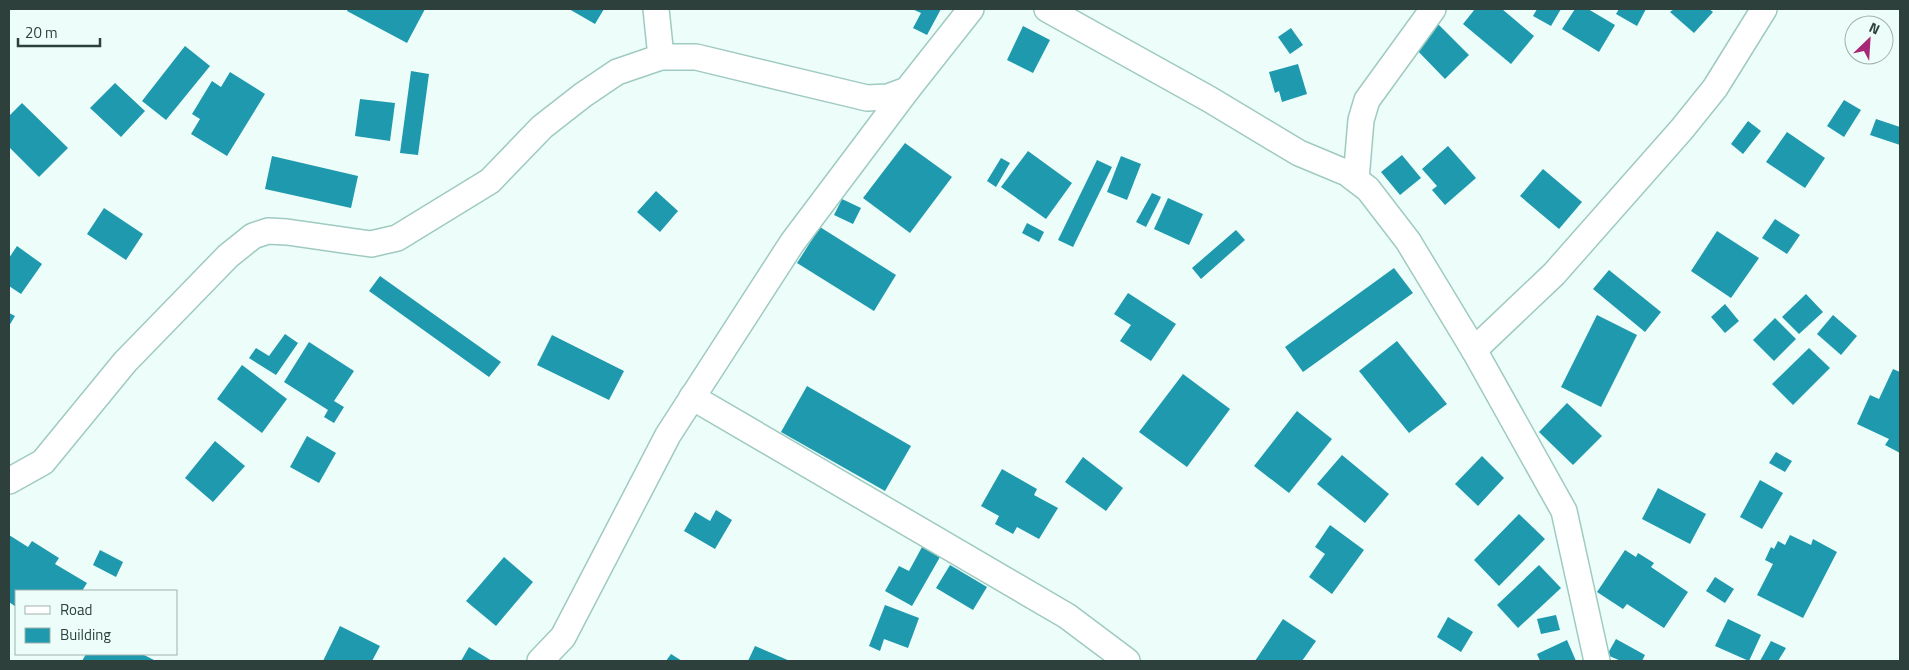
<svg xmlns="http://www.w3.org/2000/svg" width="1909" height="670" font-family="'Titillium Web',sans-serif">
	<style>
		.building { fill: #1e99ad }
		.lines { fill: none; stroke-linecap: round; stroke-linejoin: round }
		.street-casing { stroke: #9fcac0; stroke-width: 28 }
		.street { stroke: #fff; stroke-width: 25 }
	</style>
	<rect width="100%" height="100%" fill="#edfefa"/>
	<g class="building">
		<polygon points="348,9 425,9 407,43 347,11"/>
		<polygon points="569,9 604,9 595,24"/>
		<polygon points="912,9 941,9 927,35 913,28 921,13"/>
		<polygon points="1475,9 1502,9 1534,36 1511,64 1463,24"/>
		<polygon points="1537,9 1561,9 1551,26 1533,16"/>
		<polygon points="1575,9 1588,9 1615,25 1599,52 1562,29"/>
		<polygon points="1619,9 1646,9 1637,26 1616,14"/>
		<polygon points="1674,9 1709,9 1713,12 1694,33 1670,12"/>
		<polygon points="1435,21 1469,55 1445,79 1412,45"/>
		<polygon points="1023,26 1050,40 1033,73 1007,60"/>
		<polygon points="1291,28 1303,45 1290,54 1278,37"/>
		<polygon points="185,46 210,66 166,120 142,101"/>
		<polygon points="1298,64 1307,94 1282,102 1279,91 1275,93 1269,72"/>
		<polygon points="411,71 429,74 418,155 400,153"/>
		<polygon points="230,72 265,94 227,156 191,134 200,119 192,114 212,81 221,87"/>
		<polygon points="115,83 145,111 121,137 90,108"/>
		<polygon points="360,99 395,103 390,141 355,136"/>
		<polygon points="1844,100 1861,110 1844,137 1827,126"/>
		<polygon points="22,103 68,148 39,177 9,147 9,116"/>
		<polygon points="1876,119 1900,127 1900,145 1870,135"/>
		<polygon points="1748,121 1761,131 1743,154 1731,144"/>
		<polygon points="1787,132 1825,158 1805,188 1766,162"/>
		<polygon points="905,143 952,177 910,233 863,198"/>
		<polygon points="1448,146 1476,178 1445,205 1432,190 1437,186 1422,169"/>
		<polygon points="1028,151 1072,183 1046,219 1001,187"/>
		<polygon points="1402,155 1421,178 1400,195 1381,172"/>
		<polygon points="272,156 358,176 351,208 265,189"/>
		<polygon points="1121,156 1141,164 1127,200 1107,192"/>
		<polygon points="1001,158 1010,163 996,187 987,181"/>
		<polygon points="1097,160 1112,167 1073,247 1058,240"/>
		<polygon points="1543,169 1582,202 1559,229 1520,196"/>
		<polygon points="656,191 678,211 660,232 637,212"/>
		<polygon points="1152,193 1161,197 1146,227 1136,222"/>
		<polygon points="1168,198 1203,214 1189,245 1154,229"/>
		<polygon points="842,199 861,208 853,224 834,215"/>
		<polygon points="104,208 143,234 126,260 87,234"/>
		<polygon points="1775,219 1800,235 1787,254 1762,238"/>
		<polygon points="1027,223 1044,232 1039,242 1022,233"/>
		<polygon points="820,227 896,275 874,311 797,263"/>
		<polygon points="1236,230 1245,240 1201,279 1192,268"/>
		<polygon points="1717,231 1759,258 1731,298 1691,271"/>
		<polygon points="17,246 42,264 21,294 9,286 9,258"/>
		<polygon points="1394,268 1413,293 1303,372 1285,347"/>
		<polygon points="1609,270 1661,312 1645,332 1593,289"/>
		<polygon points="380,276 501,362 489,377 369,291"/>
		<polygon points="1128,293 1176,324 1151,361 1120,341 1131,325 1114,314"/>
		<polygon points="1806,294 1823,312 1799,334 1782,317"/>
		<polygon points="1725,304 1739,321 1725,333 1711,317"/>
		<polygon points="9,313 15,316 9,326"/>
		<polygon points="1597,315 1637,335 1601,407 1561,387"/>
		<polygon points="1833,315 1857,336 1841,355 1817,334"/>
		<polygon points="1775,318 1796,339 1774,361 1753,340"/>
		<polygon points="285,334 298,343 276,375 249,358 256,348 269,356"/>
		<polygon points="552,335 624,371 609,400 537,365"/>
		<polygon points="1397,341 1447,404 1409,433 1359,371"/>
		<polygon points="309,342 354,371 334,401 344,407 334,423 324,417 328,410 284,382"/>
		<polygon points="1809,348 1830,368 1793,405 1772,384"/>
		<polygon points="242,365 287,399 262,433 217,399"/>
		<polygon points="1893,369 1900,372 1900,453 1885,445 1889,439 1857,424 1870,395 1879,399"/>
		<polygon points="1183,374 1230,409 1187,467 1139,432"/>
		<polygon points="807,386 911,446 885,491 781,432"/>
		<polygon points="1567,403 1602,436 1573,465 1539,432"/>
		<polygon points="1297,411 1332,439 1289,493 1254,466"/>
		<polygon points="307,436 336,453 319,483 290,467"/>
		<polygon points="215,441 245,466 213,502 185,478"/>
		<polygon points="1776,452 1792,461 1785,472 1769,463"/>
		<polygon points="1342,455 1389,494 1365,523 1317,484"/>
		<polygon points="1482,456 1504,478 1478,506 1455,484"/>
		<polygon points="1083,457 1123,488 1106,511 1065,482"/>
		<polygon points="1002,469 1037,489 1034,495 1058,508 1039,539 1017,527 1013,534 995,524 999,516 981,506"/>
		<polygon points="1760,480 1783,493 1762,529 1740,517"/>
		<polygon points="1658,488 1706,514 1690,544 1642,519"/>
		<polygon points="716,510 732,520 715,549 684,531 695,512 710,521"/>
		<polygon points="1519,514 1545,539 1499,586 1474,560"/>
		<polygon points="1330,525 1364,550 1332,594 1309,577 1325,554 1315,547"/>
		<polygon points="9,535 28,547 32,541 59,558 55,564 87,583 82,591 16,591 16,607 9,602"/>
		<polygon points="1790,535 1811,545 1813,539 1837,552 1803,618 1757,595 1773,564 1765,560 1771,547 1774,549 1778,541 1785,545"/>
		<polygon points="922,547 940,557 912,606 885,591 899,566 909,571"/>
		<polygon points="100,550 123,562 116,577 93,565"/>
		<polygon points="1625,550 1636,557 1638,553 1654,563 1651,567 1688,592 1664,628 1627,604 1623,609 1597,592"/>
		<polygon points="504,557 533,582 496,626 466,601"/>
		<polygon points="950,565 987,587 973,610 936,588"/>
		<polygon points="1539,565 1561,588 1518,628 1497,605"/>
		<polygon points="1715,577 1734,589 1725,603 1706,591"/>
		<polygon points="885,605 919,618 908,648 884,639 880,651 869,646"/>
		<polygon points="1556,615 1560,630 1541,634 1537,619"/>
		<polygon points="1448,617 1473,632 1461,652 1437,637"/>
		<polygon points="1283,619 1316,641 1302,661 1255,661"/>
		<polygon points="1728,619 1761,635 1749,661 1715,646"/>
		<polygon points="340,626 380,646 372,661 323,661"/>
		<polygon points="1616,639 1645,655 1642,661 1621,661 1607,655"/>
		<polygon points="1567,640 1576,661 1540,661 1537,654"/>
		<polygon points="1771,641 1786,648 1778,661 1760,661"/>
		<polygon points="755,646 790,661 748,661"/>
		<polygon points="469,647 492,661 461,661"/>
		<polygon points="86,654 142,654 156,661 82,661"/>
		<polygon points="671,654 682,661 666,661"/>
	</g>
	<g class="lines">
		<defs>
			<g id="street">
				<polyline points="656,9 661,57"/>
				<polyline points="1047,9 1209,99 1299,153 1347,173 1368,189 1408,241 1474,350 1564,511 1597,661"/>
				<polyline points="1356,179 1361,120 1367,100 1433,9"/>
				<polyline points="1474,350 1554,274 1682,129 1715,88 1764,9"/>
				<polyline points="692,397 1067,616 1127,661"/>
				<polyline points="9,481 43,462 125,362 228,256 253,236 268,231 287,232 371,244 397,238 490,181 542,127 583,95 617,72 661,57 696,57 867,98 888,97 907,90 971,9"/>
				<polyline points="540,661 563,637 668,435 792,243 907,90"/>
			</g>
		</defs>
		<use href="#street" class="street-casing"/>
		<use href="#street" class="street"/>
	</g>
	<rect width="1909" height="670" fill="none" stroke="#2e403c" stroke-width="20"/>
	<rect x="15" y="590" width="162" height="65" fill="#edfefa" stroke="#a1b2ae"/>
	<rect x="25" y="606" width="25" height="8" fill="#ffffff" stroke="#a1b2ae"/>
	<text x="60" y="615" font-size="15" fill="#2e403c">Road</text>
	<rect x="25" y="628" width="25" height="15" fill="#1e99ad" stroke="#a1b2ae"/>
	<text x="60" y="640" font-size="15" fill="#2e403c">Building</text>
	<g transform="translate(1869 40) rotate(25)"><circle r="24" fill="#edfefa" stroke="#a1b2ae"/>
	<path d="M0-4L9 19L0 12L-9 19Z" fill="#a82877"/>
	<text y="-8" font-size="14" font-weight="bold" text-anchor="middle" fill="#2e403c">N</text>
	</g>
	<path d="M18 38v8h82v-8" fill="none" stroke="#2e403c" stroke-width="2.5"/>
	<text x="25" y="38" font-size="15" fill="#2e403c" stroke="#edfefa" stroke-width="4" paint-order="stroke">20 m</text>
</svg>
